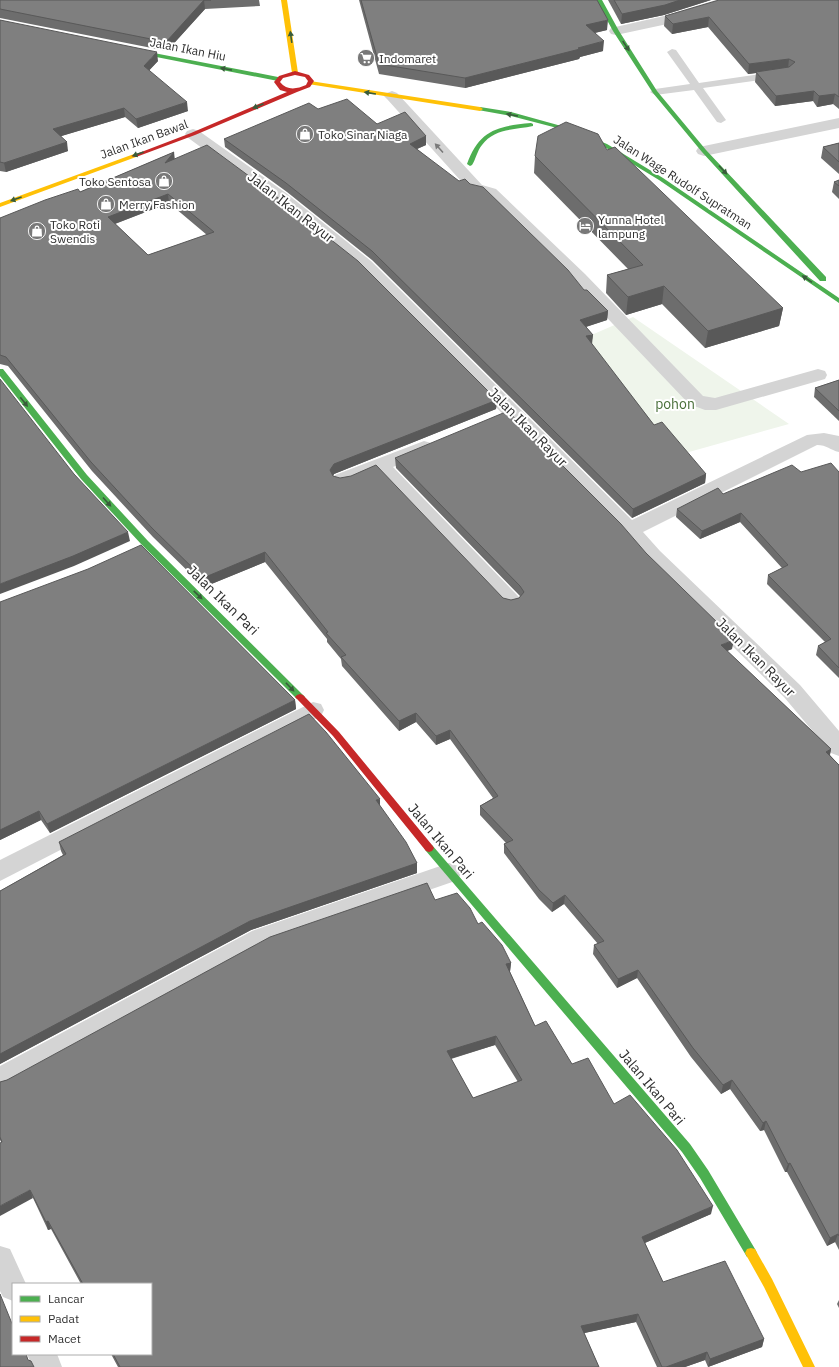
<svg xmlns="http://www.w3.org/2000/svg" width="839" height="1367" font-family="'IBM Plex Sans',sans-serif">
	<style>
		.green { fill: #eff5eb }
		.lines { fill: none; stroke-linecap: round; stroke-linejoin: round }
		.lane { fill: #d4d4d4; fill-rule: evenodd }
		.street { fill: #d4d4d4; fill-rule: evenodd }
		.fast { fill: #4caf50; fill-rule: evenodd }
		.slow { fill: #ffc107; fill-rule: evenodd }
		.jam { fill: #c62828; fill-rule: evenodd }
		.wall { fill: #6d6d6d; fill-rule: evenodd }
		.shaded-wall { fill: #595959 }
		.building { fill: #7f7f7f; stroke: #595959; fill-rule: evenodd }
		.oneway { fill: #395c3b }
		.oneway2 { fill: #797979 }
		.labels { text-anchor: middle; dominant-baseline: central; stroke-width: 4; stroke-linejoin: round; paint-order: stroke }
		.far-street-label { font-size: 12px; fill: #2f2f2f; stroke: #fff }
		.far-poi-label { font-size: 12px; fill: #2f2f2f; stroke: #fff; text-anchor: start }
		.street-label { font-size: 14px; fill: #2f2f2f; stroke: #fff }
		.park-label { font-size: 14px; fill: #486e38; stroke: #fff }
	</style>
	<rect width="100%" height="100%" fill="#fff"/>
	<polygon class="green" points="633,317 789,424 664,459 550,353"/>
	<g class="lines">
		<polygon class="lane" points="672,49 676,50 699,83 774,72 779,75 774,78 703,88 726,120 721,123 717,122 694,90 655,95 650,92 655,89 690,84 667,52"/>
		<g class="street">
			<polygon points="716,0 738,0 736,3 672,23 616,35 611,34 609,31 611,28 664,16"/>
			<polygon points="392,91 397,93 482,185 496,189 585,274 703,396 715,398 818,369 825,371 827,375 825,379 716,410 705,410 689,404 573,282 484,195 470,191 387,99 384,96 387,93"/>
			<polygon points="839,118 839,128 704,156 698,154 696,151 698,148 704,146"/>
			<path d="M193 129 199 131 286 193 371 261 632 520 807 435 824 433 839 436V452C830 450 827 445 817 445L643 532 660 551 800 685 839 731V756L831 753 784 697 646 561 623 535 359 269 274 201 187 137 185 134 187 131Z"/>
			<polygon points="424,441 431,443 434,447 431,451 393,467 518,596 522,601 518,606 511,608 504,606 377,473 342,486 335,485 332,480 335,475"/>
			<polygon points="313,702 321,704 324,710 321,716 0,881 0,860"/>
			<polygon points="449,863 458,866 461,873 458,880 270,945 9,1087 0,1091 0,1066 252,931"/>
			<polygon points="0,1246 10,1249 26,1284 13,1284 13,1301 3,1297 0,1291"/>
			<polygon points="27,1354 57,1354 62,1367 32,1367"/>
		</g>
		<g class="fast">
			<polygon points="596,0 602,0 619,31 657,91 706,150 826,277 826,281 820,281 702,152 653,93 613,31"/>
			<polygon points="128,48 278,77 281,79 278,81 126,51 125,50"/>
			<polygon points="480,107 511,112 565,127 607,144 663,178 839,298 839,303 659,180 603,146 561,129 511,116 478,110 477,109"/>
			<path d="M531 123 533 124V126C515 130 494 128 482 145 477 151 476 159 472 165L470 166 467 164C479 130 498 126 531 123Z"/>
			<polygon points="0,369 3,369 87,475 148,541 303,695 305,697 303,699 297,699 142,545 81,479 0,376"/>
			<polygon points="429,844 432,845 690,1144 708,1170 755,1249 757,1253 755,1257 751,1258 747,1257 700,1178 682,1152 426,851 424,848 426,845"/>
		</g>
		<g class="slow">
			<polygon points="281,0 287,0 298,73 295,75 292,73"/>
			<polygon points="310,81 480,107 483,109 480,111 308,84 308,82"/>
			<polygon points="134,154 136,155 136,157 0,207 0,203"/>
			<polygon points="751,1248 755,1249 772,1279 815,1367 803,1367 764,1287 745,1253 747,1249"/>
		</g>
		<g class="jam">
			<path d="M295 71 309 75 314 81 310 87 297 92 195 135 136 157 131 156 191 133 287 92 280 90 274 82 279 76ZM295 75 305 77 308 81 306 85C297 89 287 91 280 82L283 78Z"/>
			<polygon points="300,694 303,695 339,732 432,845 434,848 432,851 429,852 426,851 333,736 297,699 295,697 297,695"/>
		</g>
	</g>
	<g class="wall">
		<polygon points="0,0 259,0 260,6 205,9 167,51 0,18"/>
		<polygon points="359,0 597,0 607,30 595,33 603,51 580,57 579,59 465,88 379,74"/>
		<polygon points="608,0 711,0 664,15 621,24"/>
		<polygon points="839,0 839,109 833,104 817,107 813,101 775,106 755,82 756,73 748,74 708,27 672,34 664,26 665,16"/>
		<polygon points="0,20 158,61 149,70 188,111 138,128 125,117 61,136 68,151 6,172 0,171"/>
		<polygon points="318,109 426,136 426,145 417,149 608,311 607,320 586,327 593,335 591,344 654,425 706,474 705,483 632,518 372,260 287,192 225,147 224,139"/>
		<polygon points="839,143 839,174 821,158 823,147"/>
		<polygon points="607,150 783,308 779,326 705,348 662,304 626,315 606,293 607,275 628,269 534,173 535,156"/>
		<path d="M174 152V159L497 400 496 409 334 474 333 476 503 598 511 600 519 598 520 596 519 595 396 468 395 458 732 649 727 651 831 749 830 755 839 765V1250L835 1242 827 1246 787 1172H785L764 1130 760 1131 730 1089 721 1094 691 1057 637 978 617 988 593 954 594 945 598 944 564 904 552 912 539 899 504 853V844L506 843 480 815V806L493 798 450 739 436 745 416 722 399 731 342 666 341 659 327 642V639L265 562 204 587 153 537 92 471 8 366 0 364V218L80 192ZM169 203 207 235 148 255 115 224Z"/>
		<polygon points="839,180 839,199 832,192 834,182"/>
		<polygon points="839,380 839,421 814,397 815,388"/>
		<polygon points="801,472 839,472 839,678 816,655 818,646 825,642 767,584 768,575 782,568 740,522 700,539 676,517 677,509"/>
		<polygon points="0,602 295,700 296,709 50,833 41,820 0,840"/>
		<polygon points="380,806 417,863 417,873 251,930 0,1064 0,891 63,855 61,851 59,842"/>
		<path d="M435 900 478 924 511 963 510 972 535 1026 572 1064 614 1104 711 1214 645 1243 663 1282 764 1339 762 1347 708 1367 705 1360 685 1367H657L636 1322 584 1333 599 1367H118L111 1354H151V1284H81L51 1229 48 1230 33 1198 0 1140V1082L7 1080ZM495 1045 518 1082 473 1098 451 1059Z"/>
		<polygon points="839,1300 839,1308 837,1304"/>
	</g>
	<g class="shaded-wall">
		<polygon points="204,0 205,9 167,51 166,42"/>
		<polygon points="680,0 711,0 664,15 621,24 622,14"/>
		<polygon points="709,17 708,27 672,34 673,24"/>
		<polygon points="608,20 607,30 585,35 586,25"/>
		<polygon points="604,41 603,51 580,57 579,59 465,88 465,78"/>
		<polygon points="157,52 158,61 145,75 144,66"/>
		<polygon points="789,59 788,69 756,72 756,73 748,74 749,64"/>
		<polygon points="814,91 813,101 775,106 776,96"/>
		<polygon points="835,94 833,104 817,107 819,96"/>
		<polygon points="187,102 188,111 138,128 136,119"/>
		<polygon points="124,108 125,117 55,138 53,129"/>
		<polygon points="426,136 426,145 410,152 410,144"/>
		<polygon points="67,142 68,151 6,172 4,163"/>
		<polygon points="174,152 175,161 165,163"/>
		<polygon points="168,194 169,203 109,226 108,217"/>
		<polygon points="664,286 662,304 626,315 628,297"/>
		<polygon points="783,308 779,326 705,348 708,331"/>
		<polygon points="608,311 607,320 579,329 580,320"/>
		<polygon points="593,335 592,344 585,346 586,336"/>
		<polygon points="497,400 496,409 334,474 331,479 330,470 334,464"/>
		<polygon points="706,474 705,483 632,518 633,509"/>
		<polygon points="741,513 740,522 700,539 702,531"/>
		<polygon points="128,532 130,541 74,566 0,594 0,584"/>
		<polygon points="265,552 265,562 204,587 203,578"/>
		<polygon points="734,640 732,649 719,654 721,645"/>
		<polygon points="295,700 296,709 50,833 47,824"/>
		<polygon points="416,713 416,722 399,731 399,721"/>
		<polygon points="450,730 450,739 436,745 436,736"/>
		<polygon points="831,749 829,759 826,752"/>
		<polygon points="380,799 380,808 376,800"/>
		<polygon points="39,811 41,820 0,840 0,830"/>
		<polygon points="417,863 417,873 251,930 0,1064 0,1054 250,921"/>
		<polygon points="565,895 564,904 552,912 553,903"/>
		<polygon points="511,963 510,971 505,973 506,964"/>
		<polygon points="638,970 637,978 617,988 618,979"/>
		<polygon points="496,1036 495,1045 446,1060 447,1051"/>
		<polygon points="732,1080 730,1089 721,1094 723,1085"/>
		<polygon points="766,1121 764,1130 760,1131 763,1123"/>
		<polygon points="790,1163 787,1172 785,1172 788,1164"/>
		<polygon points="30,1190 33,1198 0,1216 0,1206"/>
		<polygon points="713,1206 711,1214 640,1245 642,1237"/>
		<polygon points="48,1221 51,1229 48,1230 46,1222"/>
		<polygon points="838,1234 835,1242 827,1246 830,1238"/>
		<polygon points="638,1314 636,1322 580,1334 581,1326"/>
		<polygon points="764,1339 762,1347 708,1367 710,1359"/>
		<polygon points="707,1352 705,1360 685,1367 666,1367"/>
	</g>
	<g class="building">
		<polygon points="0,0 211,0 204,0 166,42 0,9"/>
		<polygon points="361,0 597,0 608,20 586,25 604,41 578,48 580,49 465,78 379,64"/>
		<polygon points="614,0 680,0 665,5 622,14"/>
		<polygon points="719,0 839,0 839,97 835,94 819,96 814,91 776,96 756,72 789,67 795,62 789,59 749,64 709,17 673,24 665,16"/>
		<polygon points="0,20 157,52 144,66 187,102 136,119 124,108 53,129 67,142 4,163 0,162"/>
		<polygon points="347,99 377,124 405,112 426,136 410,144 459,181 465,179 470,184 483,187 568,270 584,290 587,290 608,311 580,320 593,335 586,336 654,425 662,422 706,474 633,509 372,251 286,183 224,139 309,103 318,109"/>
		<polygon points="566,122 598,134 607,150 615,147 783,308 708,331 664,286 628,297 607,275 643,265 535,156 538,136"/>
		<polygon points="839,143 839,162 823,147"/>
		<path d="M207 145 272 193 358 261 497 400 334 464 330 470 333 476 340 478 351 476 376 465 503 598 511 600 519 598 524 592 520 586 395 458 508 411 621 524 646 553 722 627 734 640 721 645 831 749 826 752 839 765V1236L838 1234 830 1238 790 1163 788 1164 766 1121 763 1123 732 1080 723 1085 693 1048 638 970 618 979 594 945 604 941 565 895 553 903 539 890 504 844 513 840 480 806 498 796 450 730 436 736 416 713 399 721 341 657 346 655 326 633 328 632 265 552 203 578 152 528 91 462 6 357 0 355V218L45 200 78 189 80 192 174 152 165 163ZM168 194 214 232 148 255 108 217Z"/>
		<polygon points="839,180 839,186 834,182"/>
		<polygon points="0,379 74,474 128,532 73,556 0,584"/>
		<polygon points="839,380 839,411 815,388"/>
		<polygon points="831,463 839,472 839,668 818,646 831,639 768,575 788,565 741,513 702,531 677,509 718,488 723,494 792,465 801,472"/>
		<polygon points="141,545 295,700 47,824 39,811 0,830 0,602 88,569"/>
		<polygon points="309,714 326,732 380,799 376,800 406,842 417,863 250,921 0,1054 0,891 66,854 59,842"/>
		<path d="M427 883 435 900 457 893 470 908 478 924 482 922 502 945 511 963 506 964 535 1026 546 1021 572 1064 588 1058 614 1104 630 1095 677 1150 713 1206 642 1237 663 1282 725 1261 764 1339 710 1359 707 1352 666 1367H662L638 1314 581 1326 599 1367H120L113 1354H151V1284H83L48 1221 46 1222 30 1190 0 1206V1143L2 1142 0 1137V1082L7 1080 270 937ZM496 1036 522 1080 473 1098 447 1051Z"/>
		<polygon points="0,1294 13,1326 13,1354 26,1354 28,1360 31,1361 34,1367 0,1367"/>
	</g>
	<defs><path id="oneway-solid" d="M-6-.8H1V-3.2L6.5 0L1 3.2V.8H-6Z"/></defs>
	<g class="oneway">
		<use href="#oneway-solid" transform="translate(291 37) rotate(-98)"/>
		<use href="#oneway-solid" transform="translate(626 46) rotate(57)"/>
		<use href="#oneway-solid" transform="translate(226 69) rotate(-169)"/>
		<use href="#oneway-solid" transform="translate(370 93) rotate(-171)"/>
		<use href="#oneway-solid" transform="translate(258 106) rotate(157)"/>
		<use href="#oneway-solid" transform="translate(512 115) rotate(-169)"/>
		<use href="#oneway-solid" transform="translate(138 154) rotate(160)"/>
		<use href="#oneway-solid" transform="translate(723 170) rotate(47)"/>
		<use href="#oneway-solid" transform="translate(16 199) rotate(160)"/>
		<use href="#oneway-solid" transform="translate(807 279) rotate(-146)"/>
		<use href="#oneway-solid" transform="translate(24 402) rotate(52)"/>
		<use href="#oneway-solid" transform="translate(107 502) rotate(48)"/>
		<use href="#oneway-solid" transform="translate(198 595) rotate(44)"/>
		<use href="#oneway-solid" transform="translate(290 687) rotate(46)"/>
	</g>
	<use class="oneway2" href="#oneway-solid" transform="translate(439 148) rotate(-132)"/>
	<defs>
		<symbol id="supermarket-disc" viewBox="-11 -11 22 22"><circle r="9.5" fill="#787878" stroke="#fff"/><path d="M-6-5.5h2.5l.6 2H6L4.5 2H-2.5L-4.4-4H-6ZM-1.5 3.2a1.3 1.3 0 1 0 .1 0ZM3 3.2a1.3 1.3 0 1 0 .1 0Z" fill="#fff"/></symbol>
		<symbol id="shop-disc" viewBox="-11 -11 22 22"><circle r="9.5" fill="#787878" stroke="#fff"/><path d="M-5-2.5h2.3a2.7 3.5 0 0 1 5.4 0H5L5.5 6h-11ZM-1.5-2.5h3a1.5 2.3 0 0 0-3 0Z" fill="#fff"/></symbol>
		<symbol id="hotel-disc" viewBox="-11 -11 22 22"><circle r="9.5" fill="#787878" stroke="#fff"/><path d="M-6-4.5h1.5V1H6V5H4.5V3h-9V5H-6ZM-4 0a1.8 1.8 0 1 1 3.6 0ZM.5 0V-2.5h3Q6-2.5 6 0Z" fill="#fff"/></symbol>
	</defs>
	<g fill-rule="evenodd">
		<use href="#supermarket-disc" x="356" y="48" width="20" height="20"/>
		<use href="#shop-disc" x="295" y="124" width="20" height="20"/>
		<use href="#shop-disc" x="154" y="171" width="20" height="20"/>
		<use href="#shop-disc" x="96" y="194" width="20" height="20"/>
		<use href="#hotel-disc" x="575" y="216" width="20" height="20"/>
		<use href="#shop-disc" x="27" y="221" width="20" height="20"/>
	</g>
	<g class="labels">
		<g class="far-street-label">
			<text transform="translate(188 49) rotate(11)">Jalan Ikan Hiu</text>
			<text transform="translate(144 139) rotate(-20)">Jalan Ikan Bawal</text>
			<text transform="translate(683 182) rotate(33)">Jalan Wage Rudolf Supratman</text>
		</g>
		<g class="far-poi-label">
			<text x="379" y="58">Indomaret</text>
			<text x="318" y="134">Toko Sinar Niaga</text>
			<text x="151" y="181" text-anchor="end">Toko Sentosa</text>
			<text x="119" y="204">Merry Fashion</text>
			<text x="598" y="219">Yunna Hotel<tspan x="598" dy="14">lampung</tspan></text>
			<text x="50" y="224">Toko Roti<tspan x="50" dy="14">Swendis</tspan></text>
		</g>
		<g class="street-label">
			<text transform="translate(291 207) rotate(38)">Jalan Ikan Rayur</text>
			<text transform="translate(528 427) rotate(45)">Jalan Ikan Rayur</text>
			<text transform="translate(223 600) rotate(44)">Jalan Ikan Pari</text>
			<text transform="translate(756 657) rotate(45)">Jalan Ikan Rayur</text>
			<text transform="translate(441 841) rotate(50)">Jalan Ikan Pari</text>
			<text transform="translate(652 1087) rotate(50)">Jalan Ikan Pari</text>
		</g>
		<g class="park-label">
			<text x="675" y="404">pohon</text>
		</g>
	</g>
	<rect x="12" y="1283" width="140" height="72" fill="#ffffff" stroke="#acacac"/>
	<rect x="20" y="1296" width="20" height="6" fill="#4caf50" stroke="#acacac"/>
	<text x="48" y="1303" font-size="12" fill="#2f2f2f">Lancar</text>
	<rect x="20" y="1316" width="20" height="6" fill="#ffc107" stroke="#acacac"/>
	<text x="48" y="1323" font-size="12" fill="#2f2f2f">Padat</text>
	<rect x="20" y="1336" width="20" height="6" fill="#c62828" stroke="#acacac"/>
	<text x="48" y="1343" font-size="12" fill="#2f2f2f">Macet</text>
</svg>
